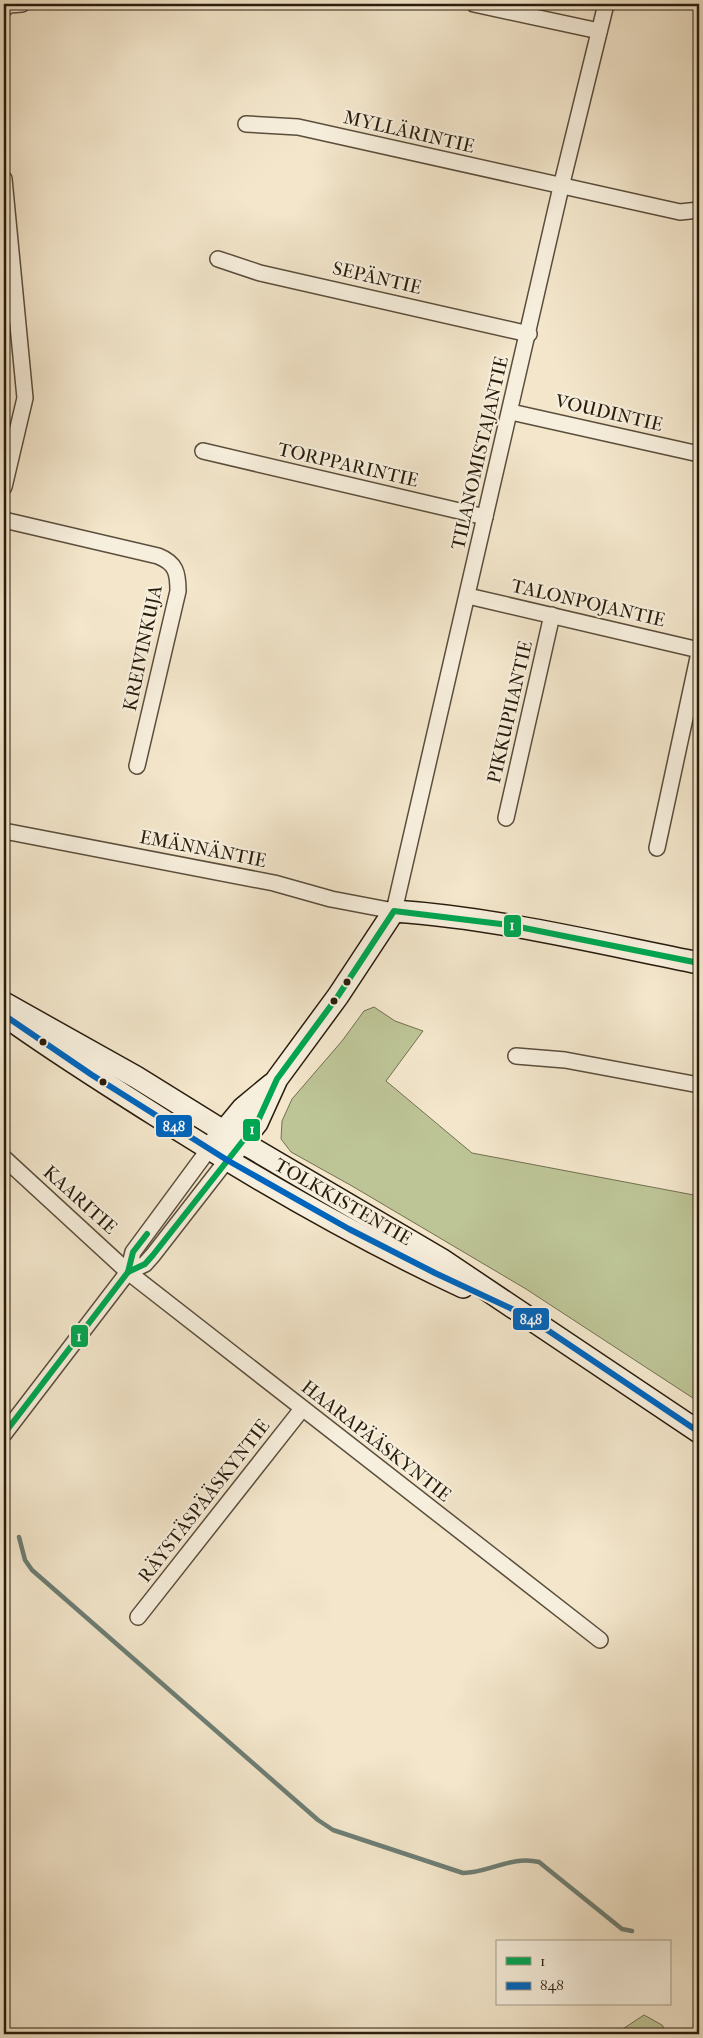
<svg xmlns="http://www.w3.org/2000/svg" width="703" height="2038" font-family="'IM FELL French Canon',serif">
	<style>
		.green { fill: #bdc496; stroke: #727051 }
		.lines { fill: none; stroke-linecap: round; stroke-linejoin: round }
		.stream { stroke: #6d7e74; stroke-width: 4.5 }
		.street-casing { stroke: #5b4e3c; stroke-width: 18 }
		.secondary-casing { stroke: #281c0c; stroke-width: 24 }
		.street { stroke: #f7efdd; stroke-width: 15 }
		.secondary { stroke: #f7efdd; stroke-width: 21 }
		.bus-1-casing { stroke: #f7efdd; stroke-width: 10 }
		.bus-2-casing { stroke: #f7efdd; stroke-width: 10 }
		.bus-1 { stroke: #00a651; stroke-width: 6 }
		.bus-2 { stroke: #0065bd; stroke-width: 6 }
		.bus-dot { fill: #281c0c; stroke: #f7efdd; stroke-width: 2 }
		.labels { text-anchor: middle; dominant-baseline: central; stroke-width: 4.5; stroke-linejoin: round; paint-order: stroke }
		.street-label { font-size: 19px; fill: #281c0c; stroke: #f7efdd }
		.line-badge { stroke: #f7efdd; stroke-width: 2 }
		.badge-label { font-size: 14px; text-anchor: middle; font-weight: bold; fill: #fff }
	</style>
	<rect width="100%" height="100%" fill="#f3e6cb"/>
	<filter id="stains"><feTurbulence type="fractalNoise" baseFrequency=".004" numOctaves="4"/><feColorMatrix values="0 0 0 0 .2 0 0 0 0 .09 0 0 0 0 .02 0 0 0 .5 -.17"/></filter>
	<radialGradient id="worn" r=".72"><stop offset=".6" stop-color="#630" stop-opacity="0"/><stop offset="1" stop-color="#630" stop-opacity=".3"/></radialGradient>
	<g class="green">
		<polygon points="374,1007 395,1021 423,1031 386,1081 472,1153 699,1196 699,1402 526,1289 352,1186 291,1152 281,1139 282,1121 292,1099 342,1041 364,1011"/>
		<polygon points="644,2015 662,2025 668,2034 615,2034"/>
	</g>
	<g class="lines">
		<path class="stream" d="M19 1537 25 1560 32 1570 318 1820 333 1830 463 1873C489 1873 512 1855 539 1862L622 1929 632 1931"/>
		<defs>
			<g id="street">
				<polyline points="474,4 599,31"/>
				<polyline points="4,9 9,5 22,4"/>
				<polyline points="246,124 298,127 680,212 699,210"/>
				<polyline points="4,179 25,398 4,487"/>
				<polyline points="218,259 260,273 529,334"/>
				<polyline points="511,412 699,454"/>
				<polyline points="203,451 485,517"/>
				<path d="M4 520 158 556C176 563 178 573 178 591L137 766"/>
				<polyline points="468,596 699,650"/>
				<polyline points="506,818 552,615"/>
				<polyline points="4,831 274,883 331,899 394,911 561,187 606,4"/>
				<polyline points="657,848 699,653"/>
				<polyline points="516,1056 565,1060 699,1085"/>
				<polyline points="4,1158 128,1272 600,1640"/>
				<polyline points="128,1272 145,1264 153,1255 227,1160"/>
				<polyline points="4,1434 128,1272 133,1252 209,1149"/>
				<polyline points="138,1617 302,1409"/>
			</g>
			<g id="secondary">
				<polyline points="4,1003 136,1077 223,1131 441,1259 699,1432"/>
				<path d="M4 1015C52 1050 102 1081 152 1113 252 1177 356 1237 463 1287"/>
				<polyline points="215,1142 243,1108 272,1084"/>
				<path d="M227 1160 257 1123 277 1079 338 996 394 911C497 918 598 943 699 963"/>
			</g>
		</defs>
		<use href="#street" class="street-casing"/>
		<use href="#secondary" class="secondary-casing"/>
		<use href="#street" class="street"/>
		<use href="#secondary" class="secondary"/>
		<defs>
			<g id="bus-1">
				<polyline points="128,1272 145,1264 153,1255 257,1123 277,1079 338,996 394,911 509,925 699,963"/>
				<polyline points="4,1434 128,1272 133,1252 147,1234"/>
			</g>
			<polyline id="bus-2" points="4,1015 92,1075 227,1160 349,1229 435,1273 525,1315 699,1432"/>
		</defs>
		<use href="#bus-1" class="bus-1-casing"/>
		<use href="#bus-2" class="bus-2-casing"/>
		<use href="#bus-1" class="bus-1"/>
		<use href="#bus-2" class="bus-2"/>
	</g>
	<g class="bus-dot">
		<circle cx="347" cy="982" r="4.5"/>
		<circle cx="334" cy="1001" r="4.5"/>
		<circle cx="43" cy="1042" r="4.5"/>
		<circle cx="103" cy="1082" r="4.5"/>
	</g>
	<g class="labels">
		<g class="street-label">
			<text transform="translate(409 132) rotate(13)">MYLLÄRINTIE</text>
			<text transform="translate(377 278) rotate(13)">SEPÄNTIE</text>
			<text transform="translate(609 413) rotate(13)">VOUDINTIE</text>
			<text transform="translate(480 453) rotate(-77)">TILANOMISTAJANTIE</text>
			<text transform="translate(348 465) rotate(13)">TORPPARINTIE</text>
			<text transform="translate(588 603) rotate(13)">TALONPOJANTIE</text>
			<text transform="translate(143 648) rotate(-78)">KREIVINKUJA</text>
			<text transform="translate(510 712) rotate(-77)">PIKKUPIIANTIE</text>
			<text transform="translate(203 849) rotate(11)">EMÄNNÄNTIE</text>
			<text transform="translate(80 1200) rotate(42)">KAARITIE</text>
			<text transform="translate(343 1202) rotate(30)">TOLKKISTENTIE</text>
			<text transform="translate(376 1441) rotate(38)">HAARAPÄÄSKYNTIE</text>
			<text transform="translate(204 1501) rotate(-52)">RÄYSTÄSPÄÄSKYNTIE</text>
		</g>
	</g>
	<g class="line-badge">
		<rect x="503" y="914" width="19" height="24" rx="5" fill="#00a651"/>
		<rect x="155" y="1114" width="38" height="24" rx="5" fill="#0065bd"/>
		<rect x="242" y="1118" width="19" height="24" rx="5" fill="#00a651"/>
		<rect x="512" y="1307" width="38" height="24" rx="5" fill="#0065bd"/>
		<rect x="70" y="1324" width="19" height="24" rx="5" fill="#00a651"/>
	</g>
	<g class="badge-label">
		<text x="512" y="930">1</text>
		<text x="174" y="1131">848</text>
		<text x="252" y="1134">1</text>
		<text x="531" y="1324">848</text>
		<text x="79" y="1341">1</text>
	</g>
	<rect width="703" height="2038" fill="none" stroke="#f3e6cb" stroke-width="20"/>
	<rect x="5" y="5" width="693" height="2028" fill="none" stroke="#281c0c" stroke-width="2.5"/>
	<rect x="10" y="10" width="683" height="2018" fill="none" stroke="#281c0c"/>
	<rect x="496" y="1940" width="175" height="65" fill="#f7efdd" stroke="#a49b89"/>
	<rect x="506" y="1957" width="25" height="8" fill="#00a651" stroke="#a49b89"/>
	<text x="540" y="1966" font-size="15" fill="#281c0c">1</text>
	<rect x="506" y="1982" width="25" height="8" fill="#0065bd" stroke="#a49b89"/>
	<text x="540" y="1990" font-size="15" fill="#281c0c">848</text>
	<rect width="100%" height="100%" filter="url(#stains)"/>
	<rect width="100%" height="100%" fill="url(#worn)"/>
</svg>
